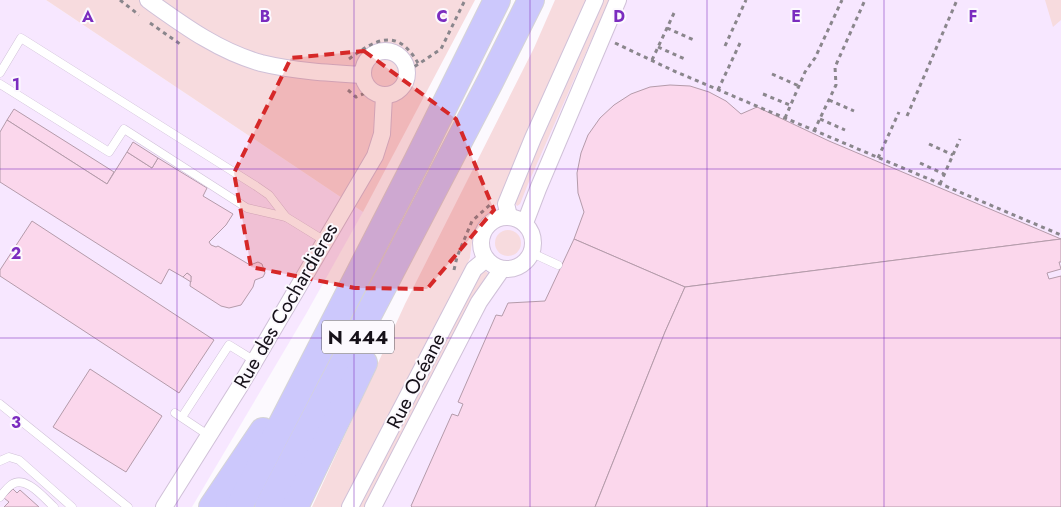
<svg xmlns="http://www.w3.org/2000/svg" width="1061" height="507" font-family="Jost,sans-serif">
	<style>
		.built { fill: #f7e7ff }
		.green { fill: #f7dbde }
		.building { fill: #fbd7ec; stroke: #b49baa }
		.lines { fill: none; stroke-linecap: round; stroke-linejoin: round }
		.service-casing { stroke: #d0c1d8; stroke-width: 9 }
		.minor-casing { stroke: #d0c1d8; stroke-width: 18 }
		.trunk-casing { stroke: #d5d4d6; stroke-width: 28 }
		.path { stroke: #8a868c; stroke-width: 3; stroke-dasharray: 4 4; stroke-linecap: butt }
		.service { stroke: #fff; stroke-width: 8 }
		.minor { stroke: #fff; stroke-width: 16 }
		.trunk { stroke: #ccc8fc; stroke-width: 26 }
		.marked { fill: #d62828; fill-opacity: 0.2; stroke: #d62828; stroke-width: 4; stroke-dasharray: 10 6; stroke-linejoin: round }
		.grid { fill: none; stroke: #7b2cbf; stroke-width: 1; stroke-opacity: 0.55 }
		.labels { text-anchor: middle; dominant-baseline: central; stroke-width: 4; stroke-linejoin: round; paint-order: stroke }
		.shield { fill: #fcf9fe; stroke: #5b575e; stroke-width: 1 }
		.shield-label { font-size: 19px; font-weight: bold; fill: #161119 }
		.street-label { font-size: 20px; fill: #161119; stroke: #fcf9fe }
		.grid-label { font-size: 16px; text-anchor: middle; font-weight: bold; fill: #7b2cbf; stroke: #fcf9fe; stroke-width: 4; stroke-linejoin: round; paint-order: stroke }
	</style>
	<rect width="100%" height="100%" fill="#fcf9fe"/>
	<g class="built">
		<polygon points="0,0 46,0 363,212 306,314 192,507 0,507"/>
		<polygon points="588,0 1061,0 1061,507 341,507 460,280 470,259 472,242 477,226 486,215"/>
	</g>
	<g class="green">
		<polygon points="46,0 475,0 363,212"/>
		<polygon points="555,0 588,0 529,129 498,203 477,226 472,242 470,258 460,280 341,507 312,507 405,304 534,48"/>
		<polygon points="603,0 609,0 528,184 520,204 517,206 515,203 520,186"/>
		<polygon points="1045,0 1061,0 1061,20 1053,27"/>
		<circle cx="508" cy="243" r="13"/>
		<polygon points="485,271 488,273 487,276 475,294 364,507 357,507 482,272"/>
	</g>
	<g class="building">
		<polygon points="670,85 690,86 709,92 726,101 741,114 757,107 829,141 1061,239 685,287 574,239 584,212 578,193 577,173 581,153 588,135 600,118 614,105 631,94 650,87"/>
		<polygon points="14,109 114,172 107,184 7,120"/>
		<polygon points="7,120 107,184 127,152 152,168 158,158 207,188 203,196 233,214 226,225 209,242 211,245 216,247 218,246 250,265 258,262 262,264 265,273 263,277 255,280 253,287 241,305 229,308 221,306 190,286 191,276 187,273 183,277 169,269 161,284 0,182 0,132"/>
		<polygon points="133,142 158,158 152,168 127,152"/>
		<polygon points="32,221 214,340 179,393 0,276 0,270"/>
		<polygon points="574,239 685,287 665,332 595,507 412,507 411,506 452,414 458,416 463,404 458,402 496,315 502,316 508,303 545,301"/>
		<polygon points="1061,239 1061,262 1059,262 1061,269 1047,273 1049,279 1061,276 1061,507 595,507 665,332 685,287"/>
		<polygon points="187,273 191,276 191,282 183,277"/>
		<polygon points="90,369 162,416 126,472 53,427"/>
		<polygon points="13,489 17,493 20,490 39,507 4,507 9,502 4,498"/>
	</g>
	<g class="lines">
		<defs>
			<g id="service">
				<polyline points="0,73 21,38 256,186 269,195 286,217"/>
				<polyline points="0,84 109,152 124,129 247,208 286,217 325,241"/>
				<polyline points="532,253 558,265"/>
				<polyline points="0,404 128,507"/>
				<polyline points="175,413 208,435"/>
				<polyline points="182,417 229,345 255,361"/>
				<polyline points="0,461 9,457 19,460 72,507"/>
				<path d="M0 497C3 493 7 488 11 485 25 474 44 498 54 507"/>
			</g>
			<g id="minor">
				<path d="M148 0C183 25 218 51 261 63 294 71 329 73 363 75"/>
				<circle cx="385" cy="73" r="22"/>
				<polyline points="509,216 506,204 533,138 595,0"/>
				<circle cx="507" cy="243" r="26"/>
				<polyline points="525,223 538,189 618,0"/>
				<polyline points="164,507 240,386 375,156 382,134 384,96"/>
				<polyline points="350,507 474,269 486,259"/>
				<polyline points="373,507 479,302 502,269"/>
			</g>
			<g id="trunk">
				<polyline points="212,507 263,431"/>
				<polyline points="239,507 417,161 497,0"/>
				<polyline points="268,507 490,82 531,0"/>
				<polyline points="295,507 364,363"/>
			</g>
		</defs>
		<use href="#service" class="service-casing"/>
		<use href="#minor" class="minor-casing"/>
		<use href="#trunk" class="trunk-casing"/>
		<g class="path">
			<polyline points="120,0 139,15"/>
			<polyline points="150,23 180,44"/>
			<polyline points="667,28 696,41"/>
			<polyline points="615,43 674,71 1061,235"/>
			<polyline points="725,46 746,0"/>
			<polyline points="658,47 687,60"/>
			<path d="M349 59C376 39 397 27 418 63"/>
			<polyline points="652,60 674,13"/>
			<polyline points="408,71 441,49 465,0"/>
			<polyline points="772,74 799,86"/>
			<polyline points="348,90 356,97 370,91"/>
			<polyline points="718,90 740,43"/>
			<polyline points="763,94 790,105"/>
			<polyline points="829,100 854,111"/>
			<polyline points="907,116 957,0"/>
			<polyline points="785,118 805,72 815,58 842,0"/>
			<polyline points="820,119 845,130"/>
			<polyline points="814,131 836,85 835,67 865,0"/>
			<polyline points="929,144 953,155"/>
			<polyline points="878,158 899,112"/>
			<polyline points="920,163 944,174"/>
			<polyline points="940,184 960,139"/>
			<polyline points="454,270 457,257 472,221 492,203"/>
		</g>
		<use href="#service" class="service"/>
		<use href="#minor" class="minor"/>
		<use href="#trunk" class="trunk"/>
	</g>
	<path class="marked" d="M364 51 456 119 494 210 427 289 355 288 251 267 234 173 291 58Z"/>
	<path class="grid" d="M177 0V507M354 0V507M530 0V507M707 0V507M884 0V507M0 169H1061M0 338H1061"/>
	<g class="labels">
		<rect class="shield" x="322" y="320.5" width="72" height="33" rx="4"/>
		<g class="shield-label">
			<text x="358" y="337">N 444</text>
		</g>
		<g class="street-label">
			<text transform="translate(286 306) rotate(-60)">Rue des Cochardières</text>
			<text transform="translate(416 381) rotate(-63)">Rue Océane</text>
		</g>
	</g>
	<g class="grid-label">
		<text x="88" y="22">A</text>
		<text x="265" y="22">B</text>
		<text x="442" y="22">C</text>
		<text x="619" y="22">D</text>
		<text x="796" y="22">E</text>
		<text x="973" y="22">F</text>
		<text x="16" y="90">1</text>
		<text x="16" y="259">2</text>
		<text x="16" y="428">3</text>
	</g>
</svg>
